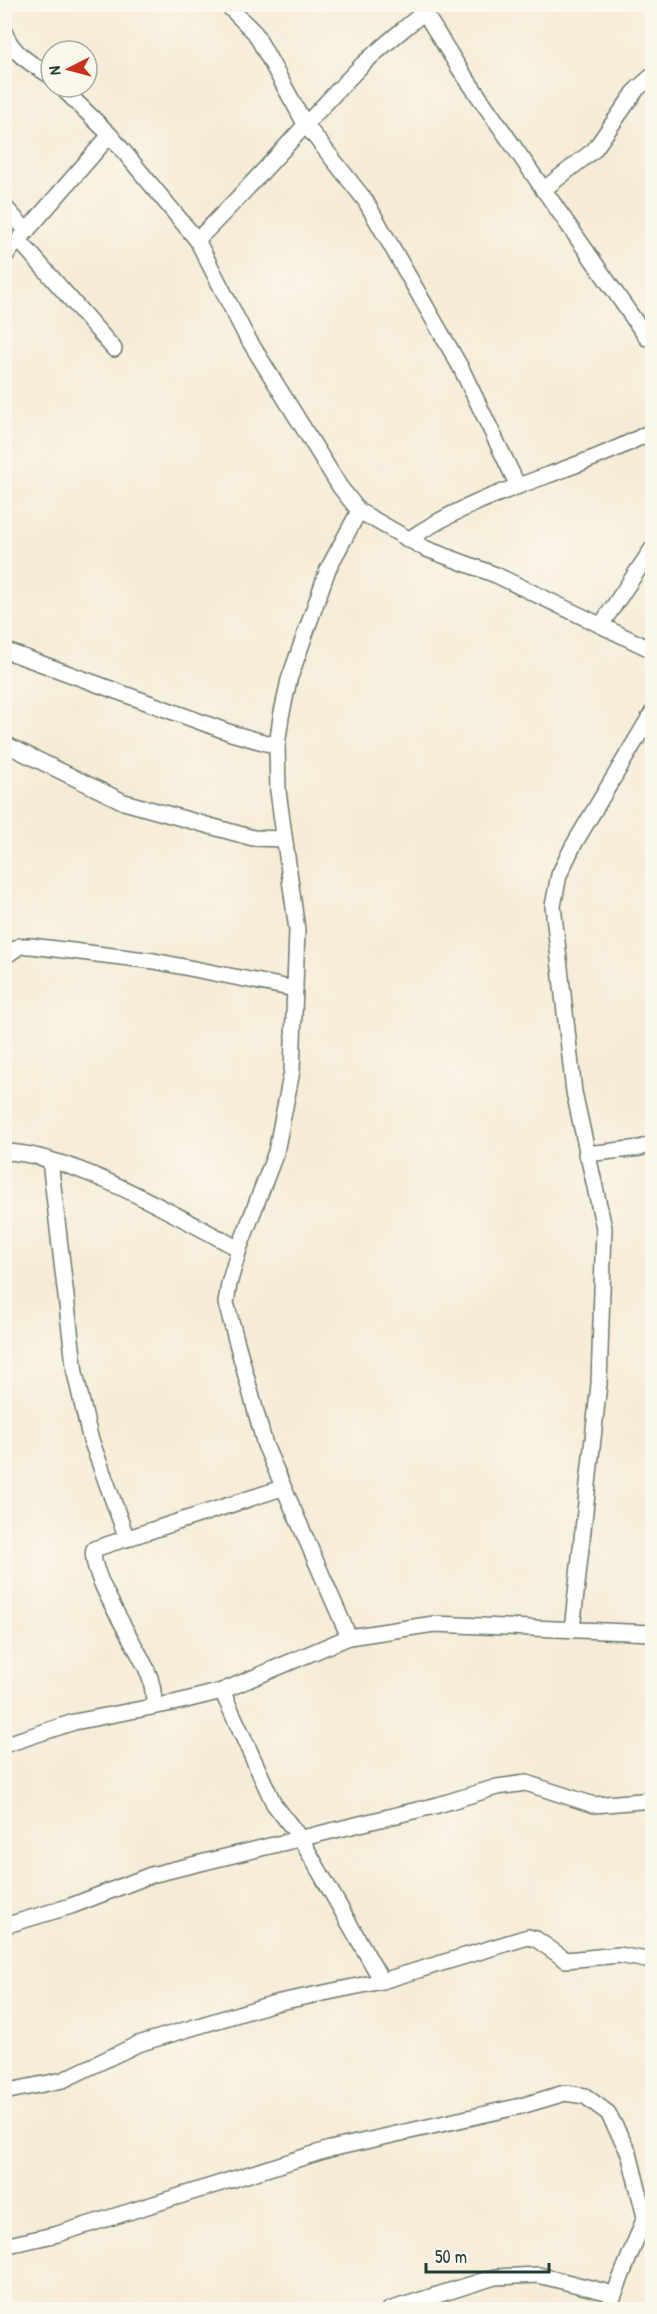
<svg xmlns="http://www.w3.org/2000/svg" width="657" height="2314" font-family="'Patrick Hand',sans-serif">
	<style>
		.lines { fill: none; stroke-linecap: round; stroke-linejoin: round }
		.street-casing { stroke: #6a7a6d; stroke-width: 18 }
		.street { stroke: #fff; stroke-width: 15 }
	</style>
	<rect width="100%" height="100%" fill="#fbf7ec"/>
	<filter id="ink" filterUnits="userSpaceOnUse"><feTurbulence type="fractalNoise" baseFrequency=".0167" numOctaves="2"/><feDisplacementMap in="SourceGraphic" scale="12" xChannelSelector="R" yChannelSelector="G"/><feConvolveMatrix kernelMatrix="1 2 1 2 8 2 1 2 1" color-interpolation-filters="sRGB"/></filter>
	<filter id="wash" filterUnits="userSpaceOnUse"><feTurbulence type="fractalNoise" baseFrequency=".008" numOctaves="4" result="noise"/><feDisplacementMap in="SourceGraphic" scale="24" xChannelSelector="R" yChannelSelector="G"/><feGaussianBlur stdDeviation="1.35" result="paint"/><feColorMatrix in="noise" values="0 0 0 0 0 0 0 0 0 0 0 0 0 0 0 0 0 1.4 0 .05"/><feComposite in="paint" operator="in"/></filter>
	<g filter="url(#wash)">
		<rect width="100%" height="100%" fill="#f6ebd6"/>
	</g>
	<g filter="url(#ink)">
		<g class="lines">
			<defs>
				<g id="street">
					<polyline points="226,4 255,33 305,124 365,200 461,368 518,486"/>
					<polyline points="419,4 459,68 647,338"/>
					<path d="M4 31C12 54 32 64 51 76"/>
					<polyline points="61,87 110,135 197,240 245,334 340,487 359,511 424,548 496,575 652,650"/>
					<polyline points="543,190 594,150 637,89 652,76"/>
					<polyline points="4,206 27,231"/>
					<polyline points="19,240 114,349"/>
					<path d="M197 240C254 184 305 123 361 66 381 47 403 30 424 12"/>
					<polyline points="4,257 110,135"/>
					<path d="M408 540C483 488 574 474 652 431"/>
					<polyline points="601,625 652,549"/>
					<polyline points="4,650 231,733 277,746"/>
					<polyline points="7,745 124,802 253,838 284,839"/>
					<polyline points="4,957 20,946 31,946 154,961 295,989"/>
					<path d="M4 1152C71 1153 179 1217 239 1249"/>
					<polyline points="586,1154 640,1148 652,1144"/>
					<polyline points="50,1161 75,1373 90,1437 127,1539"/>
					<polyline points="572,1630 599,1384 604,1228 574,1092 553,906 559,875 573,846 652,713"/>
					<polyline points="349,1637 265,1445 226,1303 229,1284 239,1249 276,1152 292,1071 297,930 278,791 277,746 281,717 289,680 328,569 359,511"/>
					<polyline points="222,1691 274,1804 301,1839 382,1981"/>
					<path d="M154 1706C154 1694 152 1681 147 1670 137 1646 87 1571 94 1549L282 1488"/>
					<polyline points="4,1745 74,1722 178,1702 222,1691 349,1637 434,1624 652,1633"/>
					<polyline points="4,1926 71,1906 151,1875 438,1805 497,1787 526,1783 594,1805 652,1800"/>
					<polyline points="4,2092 63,2080 138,2044 275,2003 382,1981 528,1937 536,1939 566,1960 619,1955 652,1961"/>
					<polyline points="4,2246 58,2234 330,2149 521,2106 565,2093 585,2096 608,2113 629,2153 645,2217 608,2310"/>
					<polyline points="389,2310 495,2277 538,2275 614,2294"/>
				</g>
			</defs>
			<use href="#street" class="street-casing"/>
			<use href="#street" class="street"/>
		</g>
	</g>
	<rect width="657" height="2314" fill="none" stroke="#fbf7ec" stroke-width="24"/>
	<g transform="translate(69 69) rotate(264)"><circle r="28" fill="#fbf7ec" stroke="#a3ada2" stroke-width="1.5"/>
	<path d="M0-4.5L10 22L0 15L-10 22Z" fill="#c8321e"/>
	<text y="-9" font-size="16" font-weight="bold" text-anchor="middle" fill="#1f3d34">N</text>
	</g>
	<path d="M426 2263v9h123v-9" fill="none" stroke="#1f3d34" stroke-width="3"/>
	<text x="435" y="2263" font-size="18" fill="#1f3d34" stroke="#fbf7ec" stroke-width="4.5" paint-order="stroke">50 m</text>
</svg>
